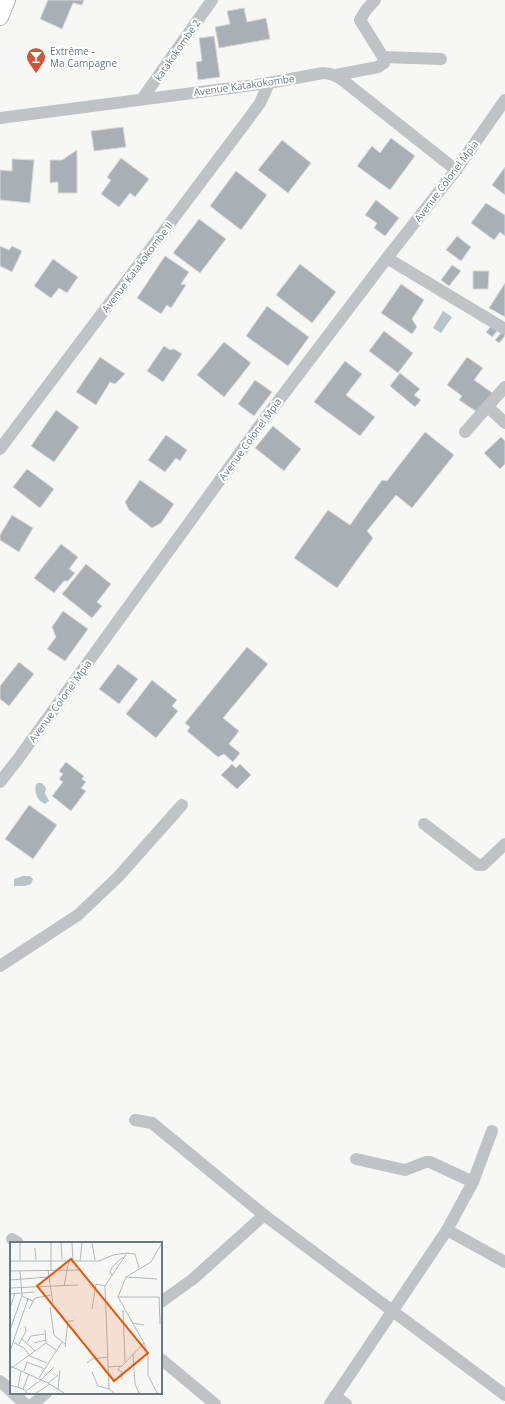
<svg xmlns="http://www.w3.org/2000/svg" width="505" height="1404" font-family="'Open Sans',sans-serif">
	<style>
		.water { fill: #b8c4c8 }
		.building { fill: #a9b0b5; stroke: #d9d9d7 }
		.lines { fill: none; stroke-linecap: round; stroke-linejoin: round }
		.major-casing { stroke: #b2b7ba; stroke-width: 18 }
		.minor { stroke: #bfc3c6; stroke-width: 12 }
		.major { stroke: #fff; stroke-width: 16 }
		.labels { text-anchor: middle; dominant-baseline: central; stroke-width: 4; stroke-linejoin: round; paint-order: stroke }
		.street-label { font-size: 10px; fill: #697983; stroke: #fff }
		.poi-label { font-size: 10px; fill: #697983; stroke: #fff; text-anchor: start }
		.inset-road { fill: none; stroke: #b1babd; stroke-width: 1 }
		.view { fill: #e8590c; fill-opacity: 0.15; stroke: #e8590c; stroke-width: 2 }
		.inset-edge { fill: none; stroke: #697983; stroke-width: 2 }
	</style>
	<rect width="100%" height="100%" fill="#f7f7f5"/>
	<g class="water">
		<polygon points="443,311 452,317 441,333 433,328"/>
		<path d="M38 783H42L46 788 45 793 49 801 45 804C37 801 34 792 36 784Z"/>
		<polygon points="23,876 30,876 33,879 31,884 25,886 14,886 14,879"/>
	</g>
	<g class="building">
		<polygon points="48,0 84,0 82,5 73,3 62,29 40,19"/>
		<polygon points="244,8 247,22 266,18 270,39 219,48 215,27 230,24 227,11"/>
		<polygon points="214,36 220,77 198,80 196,62 202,61 199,38"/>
		<polygon points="123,127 126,147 94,151 91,131"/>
		<polygon points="391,138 415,156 390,190 357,166 372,146 380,153"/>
		<polygon points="282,140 311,163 288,193 258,170"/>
		<polygon points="77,150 77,193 58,193 58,182 50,183 50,160 62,160"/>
		<polygon points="121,158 149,179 135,197 130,193 119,207 101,194 111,180 107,177"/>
		<polygon points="12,159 34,160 30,203 0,200 0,170 12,171"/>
		<polygon points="505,167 505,195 492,185"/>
		<polygon points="236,171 267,195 241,230 210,206"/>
		<polygon points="376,200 399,218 385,236 374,228 377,223 365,215"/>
		<polygon points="486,203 505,215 505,236 500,232 494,240 471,223"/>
		<polygon points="199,219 226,239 200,273 173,253"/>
		<polygon points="457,236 471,247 461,261 446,250"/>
		<polygon points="0,246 9,250 12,246 22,251 12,272 0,266"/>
		<polygon points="165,256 189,272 181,284 186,285 171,308 167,305 161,314 137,298"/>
		<polygon points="53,259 78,277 67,293 59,288 51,298 34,286"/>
		<polygon points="300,264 336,292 312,323 276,295"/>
		<polygon points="452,265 461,271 449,286 441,280"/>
		<polygon points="473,271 489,271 488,289 473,289"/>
		<polygon points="505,283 505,317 489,308"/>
		<polygon points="401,284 424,300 412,319 417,327 412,334 381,313"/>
		<polygon points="267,306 309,337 288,366 246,336"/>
		<polygon points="493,324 499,329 492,337 486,332"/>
		<polygon points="384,331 413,353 398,373 369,351"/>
		<polygon points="502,332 505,336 499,343 495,340"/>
		<polygon points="224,342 251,363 224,397 197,375"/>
		<polygon points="164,346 170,350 174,349 182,354 163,382 147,371"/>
		<polygon points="100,357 125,374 115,384 110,382 96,405 76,392"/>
		<polygon points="467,357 483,368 474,380 494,394 480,414 459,400 462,396 447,385"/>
		<polygon points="345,361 362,374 346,395 375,417 360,436 314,402"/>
		<polygon points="400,373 420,389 414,395 421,400 415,407 390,386"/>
		<polygon points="255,380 272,392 254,416 238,404"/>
		<polygon points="56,410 79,427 54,462 31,446"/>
		<polygon points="273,426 301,449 284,471 255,448"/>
		<polygon points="425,432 454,455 412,508 396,495 367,531 373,538 337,588 294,558 328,510 350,525 382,480 387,481"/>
		<polygon points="166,435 187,450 180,461 176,458 165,472 148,460"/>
		<polygon points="501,437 505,441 505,464 500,469 484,453"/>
		<polygon points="27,469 54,489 40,508 13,487"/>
		<polygon points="140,480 174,504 161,523 152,528 129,510 125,502"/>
		<polygon points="12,515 33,528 19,552 0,540 0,535"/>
		<polygon points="61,544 78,557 69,569 75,573 68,581 64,581 54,593 34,578"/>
		<polygon points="86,564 111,584 97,602 102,606 92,618 62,594"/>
		<polygon points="63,611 88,629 65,661 47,649 56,637 52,627"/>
		<polygon points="247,647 268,664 223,718 239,731 229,744 240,753 233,762 224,754 218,757 187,731 190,727 185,723"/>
		<polygon points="19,662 34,674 9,706 0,699 0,686"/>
		<polygon points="118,664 138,679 119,704 99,689"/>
		<polygon points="152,680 177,700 172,706 178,711 156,738 126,714"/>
		<polygon points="66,762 84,776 82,779 86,782 81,788 86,791 71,811 52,796 63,782 59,779 63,774 59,771"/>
		<polygon points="232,764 236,768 240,764 251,775 237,789 221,775"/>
		<polygon points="29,805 57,825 33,859 5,839"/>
	</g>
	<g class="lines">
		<defs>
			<polyline id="major" points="0,17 7,0"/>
		</defs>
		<use href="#major" class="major-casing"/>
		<g class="minor">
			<polyline points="383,57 441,59"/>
			<polyline points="336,75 378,67 384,63 383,57 360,20 366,10 375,0"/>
			<polyline points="142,99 212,0"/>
			<path d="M0 118 269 83 323 73C332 73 338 76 345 82L456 170"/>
			<polyline points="387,258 505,329"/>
			<polyline points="488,407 505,423"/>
			<polyline points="465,432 505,387"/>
			<polyline points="0,449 252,114 260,103 269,83"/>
			<polyline points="0,782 18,759 257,429 387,258 456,170 505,100"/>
			<polyline points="424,824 478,865 483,865 505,844"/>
			<polyline points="0,966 78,915 118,877 182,805"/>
			<polyline points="135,1120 152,1123 264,1215 505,1395"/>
			<polyline points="356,1159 405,1170 426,1162 430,1162 473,1182"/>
			<polyline points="447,1230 505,1262"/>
			<polyline points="12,1239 18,1243"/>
			<polyline points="161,1302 193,1279 264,1215"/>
			<polyline points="161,1359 215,1404"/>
			<polyline points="0,1381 11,1391"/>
			<polyline points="13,1393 25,1404"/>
			<polyline points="335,1396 346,1404"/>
			<polyline points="33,1404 46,1393"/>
			<polyline points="330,1404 447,1230 473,1182 492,1131"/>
		</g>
		<use href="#major" class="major"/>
	</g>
	<defs>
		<symbol id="bar-pin" viewBox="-11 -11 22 30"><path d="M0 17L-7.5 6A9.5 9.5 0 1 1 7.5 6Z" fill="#d55137" stroke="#fff"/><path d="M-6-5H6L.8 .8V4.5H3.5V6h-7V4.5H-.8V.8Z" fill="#fff"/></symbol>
	</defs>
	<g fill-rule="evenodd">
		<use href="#bar-pin" x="25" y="46" width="22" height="30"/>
	</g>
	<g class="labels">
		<g class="street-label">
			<text transform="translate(177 50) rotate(-55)">katakokombe 2</text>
			<text transform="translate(244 85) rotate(-8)">Avenue Katakokombe</text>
			<text transform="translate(446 181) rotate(-53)">Avenue Colonel Mpia</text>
			<text transform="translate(137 267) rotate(-53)">Avenue Katakokombe II</text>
			<text transform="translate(250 439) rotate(-54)">Avenue Colonel Mpia</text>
			<text transform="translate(60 701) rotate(-54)">Avenue Colonel Mpia</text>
		</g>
		<g class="poi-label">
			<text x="50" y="51">Extrême -<tspan x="50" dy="12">Ma Campagne</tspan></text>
		</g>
	</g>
	<g transform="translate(10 1242)">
		<rect width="152" height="152" fill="#f7f7f5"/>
		<path class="inset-road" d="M10 1V18M51 1 52 17M62 1 63 18M82 1 85 18M25 6 26 18M0 19H89L103 13 117 11 125 12 129 26M70 19 72 1M38 28 43 62M41 28V1M0 29 69 28M102 33 100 30 102 25 113 15M116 35 147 37M0 38 39 35M54 44 59 18M0 46 68 43M12 51 25 50M0 52 12 51M12 54 23 59M108 55H149L150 82M40 65 44 93 55 102M0 66 5 51M19 67 25 56 41 53M82 67 86 42 95 44M113 68 115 120M122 81 134 83M0 88 12 54 10 29M35 88 36 101M12 97 25 109M3 100 14 106 20 114 37 121M17 100 21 94 35 92M24 101 36 98M36 101 46 108M9 102 16 89 15 84M55 105 58 79H64M0 109 18 57M123 112 125 142 129 151M77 121 82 117 98 115M0 124 38 141 54 151M111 124 108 128 112 130V137M98 125 112 124 134 101M0 127 36 101M14 129 17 120 35 127M82 130 88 144 99 147M29 136 52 100M31 138 44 125M38 141 48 133M0 143 13 147 17 151M8 145 11 129M13 147 19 132M48 147 50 128M16 149 31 138M26 151 40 142M104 151 99 147 95 44 117 11M147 151 138 133V115L134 101 108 55 116 35 141 20 152 1"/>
		<path class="view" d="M61 17 138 111 104 139 27 44Z"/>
		<rect width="152" height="152" class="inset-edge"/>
	</g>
</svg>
